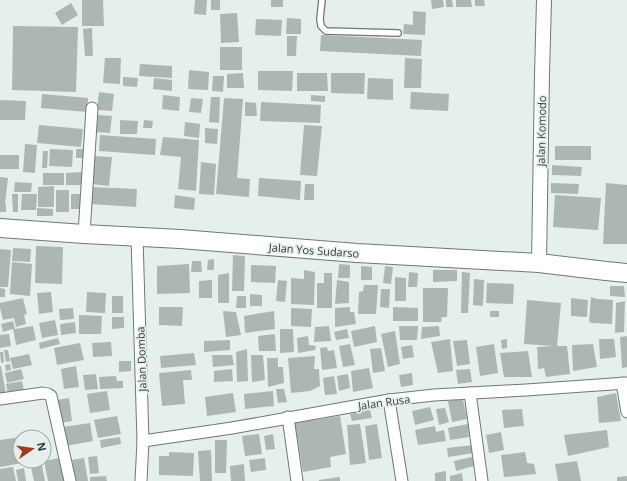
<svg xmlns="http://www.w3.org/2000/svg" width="627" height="481" font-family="'Open Sans',sans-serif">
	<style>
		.building { fill: #acb7b5 }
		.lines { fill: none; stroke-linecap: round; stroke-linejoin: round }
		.service-casing { stroke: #6e7876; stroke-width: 8 }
		.minor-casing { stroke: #6e7876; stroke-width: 13 }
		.tertiary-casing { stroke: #6e7876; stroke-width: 16 }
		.trunk-casing { stroke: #6e7876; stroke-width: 20 }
		.service { stroke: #fff; stroke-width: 5.5 }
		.minor { stroke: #fff; stroke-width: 11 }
		.tertiary { stroke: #fff; stroke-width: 14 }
		.trunk { stroke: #fff; stroke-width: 18 }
		.labels { text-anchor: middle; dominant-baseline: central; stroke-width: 3.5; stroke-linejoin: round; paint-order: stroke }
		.street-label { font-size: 11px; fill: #383d3c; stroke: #e5f0ee }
	</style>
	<rect width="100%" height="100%" fill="#e5f0ee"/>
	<g class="building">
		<polygon points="82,0 103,0 104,26 82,26"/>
		<polygon points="195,0 207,0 206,15 194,14"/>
		<rect x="211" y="0" width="9" height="10"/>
		<rect x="271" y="0" width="12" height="7"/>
		<polygon points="431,0 443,0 444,7 432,9"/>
		<polygon points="446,0 452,0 453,7 446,7"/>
		<polygon points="456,0 471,0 472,7 456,7"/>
		<polygon points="475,0 484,0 485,6 475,6"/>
		<polygon points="71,3 78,15 62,25 55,13"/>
		<polygon points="413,11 426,12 425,35 403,34 404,24 413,25"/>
		<polygon points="237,13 239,42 221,43 220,14"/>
		<polygon points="287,18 301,19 301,34 286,34"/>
		<polygon points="256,19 282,20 281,36 255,35"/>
		<polygon points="13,26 78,27 76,92 12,90"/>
		<polygon points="92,28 93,56 85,56 83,29"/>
		<polygon points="321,35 422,40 421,56 320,51"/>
		<polygon points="287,36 297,36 296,56 287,56"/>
		<rect x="220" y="47" width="22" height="23"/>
		<polygon points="105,58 121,58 120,84 103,83"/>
		<polygon points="405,58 422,59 421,88 404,88"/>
		<polygon points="140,64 172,66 172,78 139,76"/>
		<polygon points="189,70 209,72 208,90 188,89"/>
		<polygon points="258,71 293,71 292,91 258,90"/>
		<polygon points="243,73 244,88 227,88 227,74"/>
		<polygon points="297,73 327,73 328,91 297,91"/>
		<polygon points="331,73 365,73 364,94 331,93"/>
		<polygon points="213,76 224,76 223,92 212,91"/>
		<polygon points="123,77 138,78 137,87 123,86"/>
		<polygon points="154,78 172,80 172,91 153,89"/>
		<polygon points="368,78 393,79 393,100 367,99"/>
		<polygon points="99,92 114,94 112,111 97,110"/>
		<polygon points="411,92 449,94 448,111 410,109"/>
		<polygon points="42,94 88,98 87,112 41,108"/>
		<polygon points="163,95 180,97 179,111 162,109"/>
		<polygon points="311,95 325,96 325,102 311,101"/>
		<polygon points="211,97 220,97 219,123 209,122"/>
		<polygon points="191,98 203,99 201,113 189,112"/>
		<polygon points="224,98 243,99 237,178 250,179 249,197 216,194"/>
		<polygon points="0,100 26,101 25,120 0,120"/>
		<polygon points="245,102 256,103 257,116 245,116"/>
		<polygon points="261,102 321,105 320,123 260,121"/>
		<polygon points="98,115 112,116 110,133 96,132"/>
		<polygon points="120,120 138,121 137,134 120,134"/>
		<polygon points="144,120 153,121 152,128 143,128"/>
		<polygon points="185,122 200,124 199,138 184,136"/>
		<polygon points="39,125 83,129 81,147 37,143"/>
		<polygon points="304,125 322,126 317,176 300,175"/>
		<polygon points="205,128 218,129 217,144 205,143"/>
		<polygon points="100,135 156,139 155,155 99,151"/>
		<polygon points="163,137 199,140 196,191 178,189 181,157 160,155"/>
		<polygon points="25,144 37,145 35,173 23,172"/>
		<rect x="555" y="146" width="36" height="14"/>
		<polygon points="50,149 73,150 72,167 49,166"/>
		<rect x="76" y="149" width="11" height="9"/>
		<polygon points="43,151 48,151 47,168 42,168"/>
		<rect x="0" y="155" width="19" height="14"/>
		<polygon points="94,156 112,157 109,186 91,184"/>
		<polygon points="201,162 216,164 214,195 199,194"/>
		<polygon points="552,165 582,167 581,176 552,175"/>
		<polygon points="85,172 85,185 66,185 66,173"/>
		<rect x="43" y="173" width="21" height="12"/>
		<polygon points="0,177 8,178 5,204 6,205 6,212 0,212"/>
		<polygon points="259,178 301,181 300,200 258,196"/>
		<polygon points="15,182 32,183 31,192 14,192"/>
		<polygon points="551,183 579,184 578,194 551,193"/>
		<polygon points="606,183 627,185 627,244 603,244"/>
		<polygon points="305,184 314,184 314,200 304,200"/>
		<polygon points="54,186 54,207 38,207 38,187"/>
		<polygon points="92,187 137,189 136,207 91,204"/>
		<rect x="56" y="190" width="13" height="22"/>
		<polygon points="12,194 18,194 18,212 13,212"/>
		<polygon points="22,194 37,194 36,210 21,210"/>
		<rect x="71" y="194" width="12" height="15"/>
		<polygon points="175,195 195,198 194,210 174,208"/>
		<polygon points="555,195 601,198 598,230 553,227"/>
		<polygon points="37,208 53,209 53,216 37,216"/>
		<polygon points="36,246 63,247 62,284 35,283"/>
		<polygon points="13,248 31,249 30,262 12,261"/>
		<polygon points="0,249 11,250 8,287 0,287"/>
		<polygon points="233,255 245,256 244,291 232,291"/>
		<polygon points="214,259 214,270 207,270 208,260"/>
		<polygon points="192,261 201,261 202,272 191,272"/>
		<polygon points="12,262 32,264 30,296 10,294"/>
		<polygon points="189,264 190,293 157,294 157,266"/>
		<polygon points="339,264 350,265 350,278 338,278"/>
		<polygon points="251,265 276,266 275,283 251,282"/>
		<polygon points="361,266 372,267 372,280 361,280"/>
		<polygon points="385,266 393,267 391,284 383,283"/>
		<polygon points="304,270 315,272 314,305 291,304 291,278 304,279"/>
		<polygon points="433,270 457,270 457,281 433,282"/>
		<polygon points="409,272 418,273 417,287 408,287"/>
		<polygon points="462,272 470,273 468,313 461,313"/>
		<polygon points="229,273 229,303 218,303 218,275"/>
		<polygon points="324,273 332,273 332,308 317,308 317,283 324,283"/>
		<polygon points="395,277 406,278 406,301 395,301"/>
		<polygon points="474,279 484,280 483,306 473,305"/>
		<polygon points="212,280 212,298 199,298 199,281"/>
		<polygon points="278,280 287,281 285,302 276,301"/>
		<polygon points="337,280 349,282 349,303 335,304"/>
		<polygon points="487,283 514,284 513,304 486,303"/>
		<polygon points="364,285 378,285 376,314 358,314 359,292 363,291"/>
		<polygon points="610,286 624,286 625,297 610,296"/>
		<polygon points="0,288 5,289 5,297 0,297"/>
		<polygon points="423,288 448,288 447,317 442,317 441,322 423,322"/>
		<polygon points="381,289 390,289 389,308 380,307"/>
		<polygon points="51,292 53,312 39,314 37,293"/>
		<polygon points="87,292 106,293 105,313 86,312"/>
		<polygon points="250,294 262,295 262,306 250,306"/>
		<rect x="112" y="296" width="11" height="17"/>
		<polygon points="237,296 246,296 246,308 236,308"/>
		<polygon points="591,297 597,299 613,300 612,324 592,323 589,322"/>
		<polygon points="23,298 27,314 24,315 26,324 16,327 14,318 3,320 0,308 0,303"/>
		<polygon points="571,298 588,300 587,317 571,316"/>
		<polygon points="527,300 561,303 557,346 567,346 570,374 546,377 544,368 538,369 537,347 554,346 524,344"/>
		<polygon points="625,301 624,332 615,333 616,303"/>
		<polygon points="159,307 183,307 182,326 159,325"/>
		<polygon points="350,307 350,312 354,312 356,324 335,327 335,308"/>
		<polygon points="393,307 418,308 418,321 393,321"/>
		<polygon points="73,308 74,319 60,320 59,309"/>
		<polygon points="291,308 312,309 311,327 291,326"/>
		<polygon points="223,311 236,312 241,335 226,337"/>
		<polygon points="274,311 275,329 245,333 244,316"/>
		<rect x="490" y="311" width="9" height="6"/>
		<polygon points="79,315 102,316 101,334 79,334"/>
		<polygon points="112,317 124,317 124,328 112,329"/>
		<polygon points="55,320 58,335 42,338 39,323"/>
		<polygon points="13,321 15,329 33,326 36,340 16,345 13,329 3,332 1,324"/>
		<polygon points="75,322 76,333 61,335 60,324"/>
		<polygon points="329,326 331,341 314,342 315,327"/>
		<polygon points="375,326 377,342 354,347 351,331"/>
		<polygon points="399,326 418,326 417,340 400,340"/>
		<polygon points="439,326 440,336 421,339 422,327"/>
		<polygon points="280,329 293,329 294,352 280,353"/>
		<polygon points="347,329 349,338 336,340 334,332"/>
		<polygon points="395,331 400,364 388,367 381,334"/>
		<polygon points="9,334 11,346 0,348 0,335"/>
		<polygon points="275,334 276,351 259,351 258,336"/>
		<polygon points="308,336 309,345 316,346 315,350 298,353 297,338"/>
		<polygon points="627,336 627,367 622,368 620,337"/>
		<polygon points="58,338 60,344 40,349 39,343"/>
		<polygon points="450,339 453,371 438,373 431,342"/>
		<polygon points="507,339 507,348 502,349 501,340"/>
		<polygon points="599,339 614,339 616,357 600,359"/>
		<polygon points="230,340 230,350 204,352 204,341"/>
		<polygon points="467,340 470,364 457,366 453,341"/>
		<polygon points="111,342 112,356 93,357 92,343"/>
		<polygon points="80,343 84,360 57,365 54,348"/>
		<polygon points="350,344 355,365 343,367 339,346"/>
		<polygon points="494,344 498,373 480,376 476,347"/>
		<polygon points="593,344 597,367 573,371 572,345"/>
		<polygon points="412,345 414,357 403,359 401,347"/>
		<polygon points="327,347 328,351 334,350 337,368 322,370 320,348"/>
		<polygon points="381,348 385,371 373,373 370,349"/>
		<polygon points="247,349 248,381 237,382 236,352"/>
		<polygon points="4,350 8,350 10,361 6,362"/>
		<polygon points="528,351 532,377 504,377 500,353"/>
		<polygon points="0,352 3,352 4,362 1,363"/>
		<polygon points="194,353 196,365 161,368 160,356"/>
		<polygon points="29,354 32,365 13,369 10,358"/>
		<polygon points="212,355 232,355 234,365 213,367"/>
		<polygon points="251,355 263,355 265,380 252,382"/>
		<polygon points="315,356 314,369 319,369 320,386 310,391 291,393 288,358"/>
		<polygon points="267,358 278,358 278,367 283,367 284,383 268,387"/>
		<polygon points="119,361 131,361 131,371 119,372"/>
		<polygon points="10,364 11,370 6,371 5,365"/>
		<polygon points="0,366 1,366 6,394 0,395"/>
		<polygon points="76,366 79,387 64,389 61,369"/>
		<polygon points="369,368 373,388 353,392 351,371"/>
		<polygon points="21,369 24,379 7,383 5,373"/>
		<polygon points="232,369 233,381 214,382 214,371"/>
		<polygon points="470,369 472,382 458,384 456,370"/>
		<polygon points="191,370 192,380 183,380 185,404 162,406 159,373"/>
		<polygon points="412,373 413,385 401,387 399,375"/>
		<polygon points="96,374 98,389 85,390 83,375"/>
		<polygon points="348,374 350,388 339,391 337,376"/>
		<polygon points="116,376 117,381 123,381 123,388 100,389 99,377"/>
		<polygon points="334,376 337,394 325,395 323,378"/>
		<polygon points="22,381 24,391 8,394 6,384"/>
		<polygon points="276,389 284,389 287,402 278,403"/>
		<polygon points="107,391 110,410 90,413 87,394"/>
		<polygon points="273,391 274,406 245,409 244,394"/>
		<polygon points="233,393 236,412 207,416 205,397"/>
		<polygon points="616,393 621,421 599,423 597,397"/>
		<polygon points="69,398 72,421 60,423 57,400"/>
		<polygon points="463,399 467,419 452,422 448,401"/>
		<polygon points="430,407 434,420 415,425 412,411"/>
		<polygon points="445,408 449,422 439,425 436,409"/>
		<polygon points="522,409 524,426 504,428 502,410"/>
		<polygon points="370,410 372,418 352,421 350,414"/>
		<polygon points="117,416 121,434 98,438 94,420"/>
		<polygon points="340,416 346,454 330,457 331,467 303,472 295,423"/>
		<polygon points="90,423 93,441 66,446 63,427"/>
		<polygon points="360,424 366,463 350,465 347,425"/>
		<polygon points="377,424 382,458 369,460 365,426"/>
		<polygon points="468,424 469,437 450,440 448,428"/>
		<polygon points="435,426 436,432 444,430 446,441 418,445 415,430"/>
		<polygon points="607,430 609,447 568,456 564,435"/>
		<polygon points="501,432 504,450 489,453 486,435"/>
		<polygon points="259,434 262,454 245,456 242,436"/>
		<polygon points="273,434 275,449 266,450 264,436"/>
		<polygon points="20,437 20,461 28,461 28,462 0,467 0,440"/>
		<polygon points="120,437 121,444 101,448 100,440"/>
		<polygon points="215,440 227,440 226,473 215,473"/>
		<polygon points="473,445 474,453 448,457 447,448"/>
		<polygon points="211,450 212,481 200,481 198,451"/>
		<polygon points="169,452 194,453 193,476 159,475 159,456 169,456"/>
		<polygon points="525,452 527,463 534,464 536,474 504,477 501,455"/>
		<polygon points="97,456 99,473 90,474 88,457"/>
		<polygon points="472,457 474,466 456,471 454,461"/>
		<polygon points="59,458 65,481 48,481 44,461"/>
		<polygon points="84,458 88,481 75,481 72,460"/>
		<polygon points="265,458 266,470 251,472 249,460"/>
		<polygon points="41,461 45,481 34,481 30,463"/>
		<polygon points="577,461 581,481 558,481 555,464"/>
		<polygon points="244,464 245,481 231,481 230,466"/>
		<polygon points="13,467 16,481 0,481 0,469"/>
		<polygon points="24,468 26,481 18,481 16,470"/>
		<polygon points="446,471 446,481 435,481 435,473"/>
		<polygon points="462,473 463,481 450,481 450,476"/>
		<polygon points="106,476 107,481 90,481 90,477"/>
		<polygon points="627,476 627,481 617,481 617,477"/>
		<polygon points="340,477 340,481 319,481 319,480"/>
	</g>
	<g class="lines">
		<defs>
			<polyline id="service" points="322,0 320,19 321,26 326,31 398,33"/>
			<g id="minor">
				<polyline points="84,234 92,108"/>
				<polyline points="137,237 143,441 141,481"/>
				<polyline points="622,383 627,412"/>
				<polyline points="470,393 482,481"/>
				<polyline points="0,399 43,393 48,394 51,396 70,481"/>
				<polyline points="389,400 402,481"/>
				<polyline points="288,417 297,481"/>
				<polyline points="143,441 232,428 389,400 434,395 526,390 627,383"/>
			</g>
			<polyline id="tertiary" points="539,263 542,75 544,0"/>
			<polyline id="trunk" points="0,228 84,234 180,239 357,253 539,263 606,271 627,273"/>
		</defs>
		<use href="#service" class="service-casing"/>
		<use href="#minor" class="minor-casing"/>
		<use href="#tertiary" class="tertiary-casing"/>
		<use href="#trunk" class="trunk-casing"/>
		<use href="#service" class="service"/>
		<use href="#minor" class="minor"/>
		<use href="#tertiary" class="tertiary"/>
		<use href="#trunk" class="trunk"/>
	</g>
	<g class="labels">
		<g class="street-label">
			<text transform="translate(541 131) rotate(-89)">Jalan Komodo</text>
			<text transform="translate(314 250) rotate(4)">Jalan Yos Sudarso</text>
			<text transform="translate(141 359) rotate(-92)">Jalan Domba</text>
			<text transform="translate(384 402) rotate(-8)">Jalan Rusa</text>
		</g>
	</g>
	<g transform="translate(32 449) rotate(77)"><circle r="19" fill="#e5f0ee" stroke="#a0a8a7"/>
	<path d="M0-3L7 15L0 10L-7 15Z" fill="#a1381f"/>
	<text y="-6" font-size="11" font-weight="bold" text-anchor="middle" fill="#383d3c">N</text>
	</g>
</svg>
